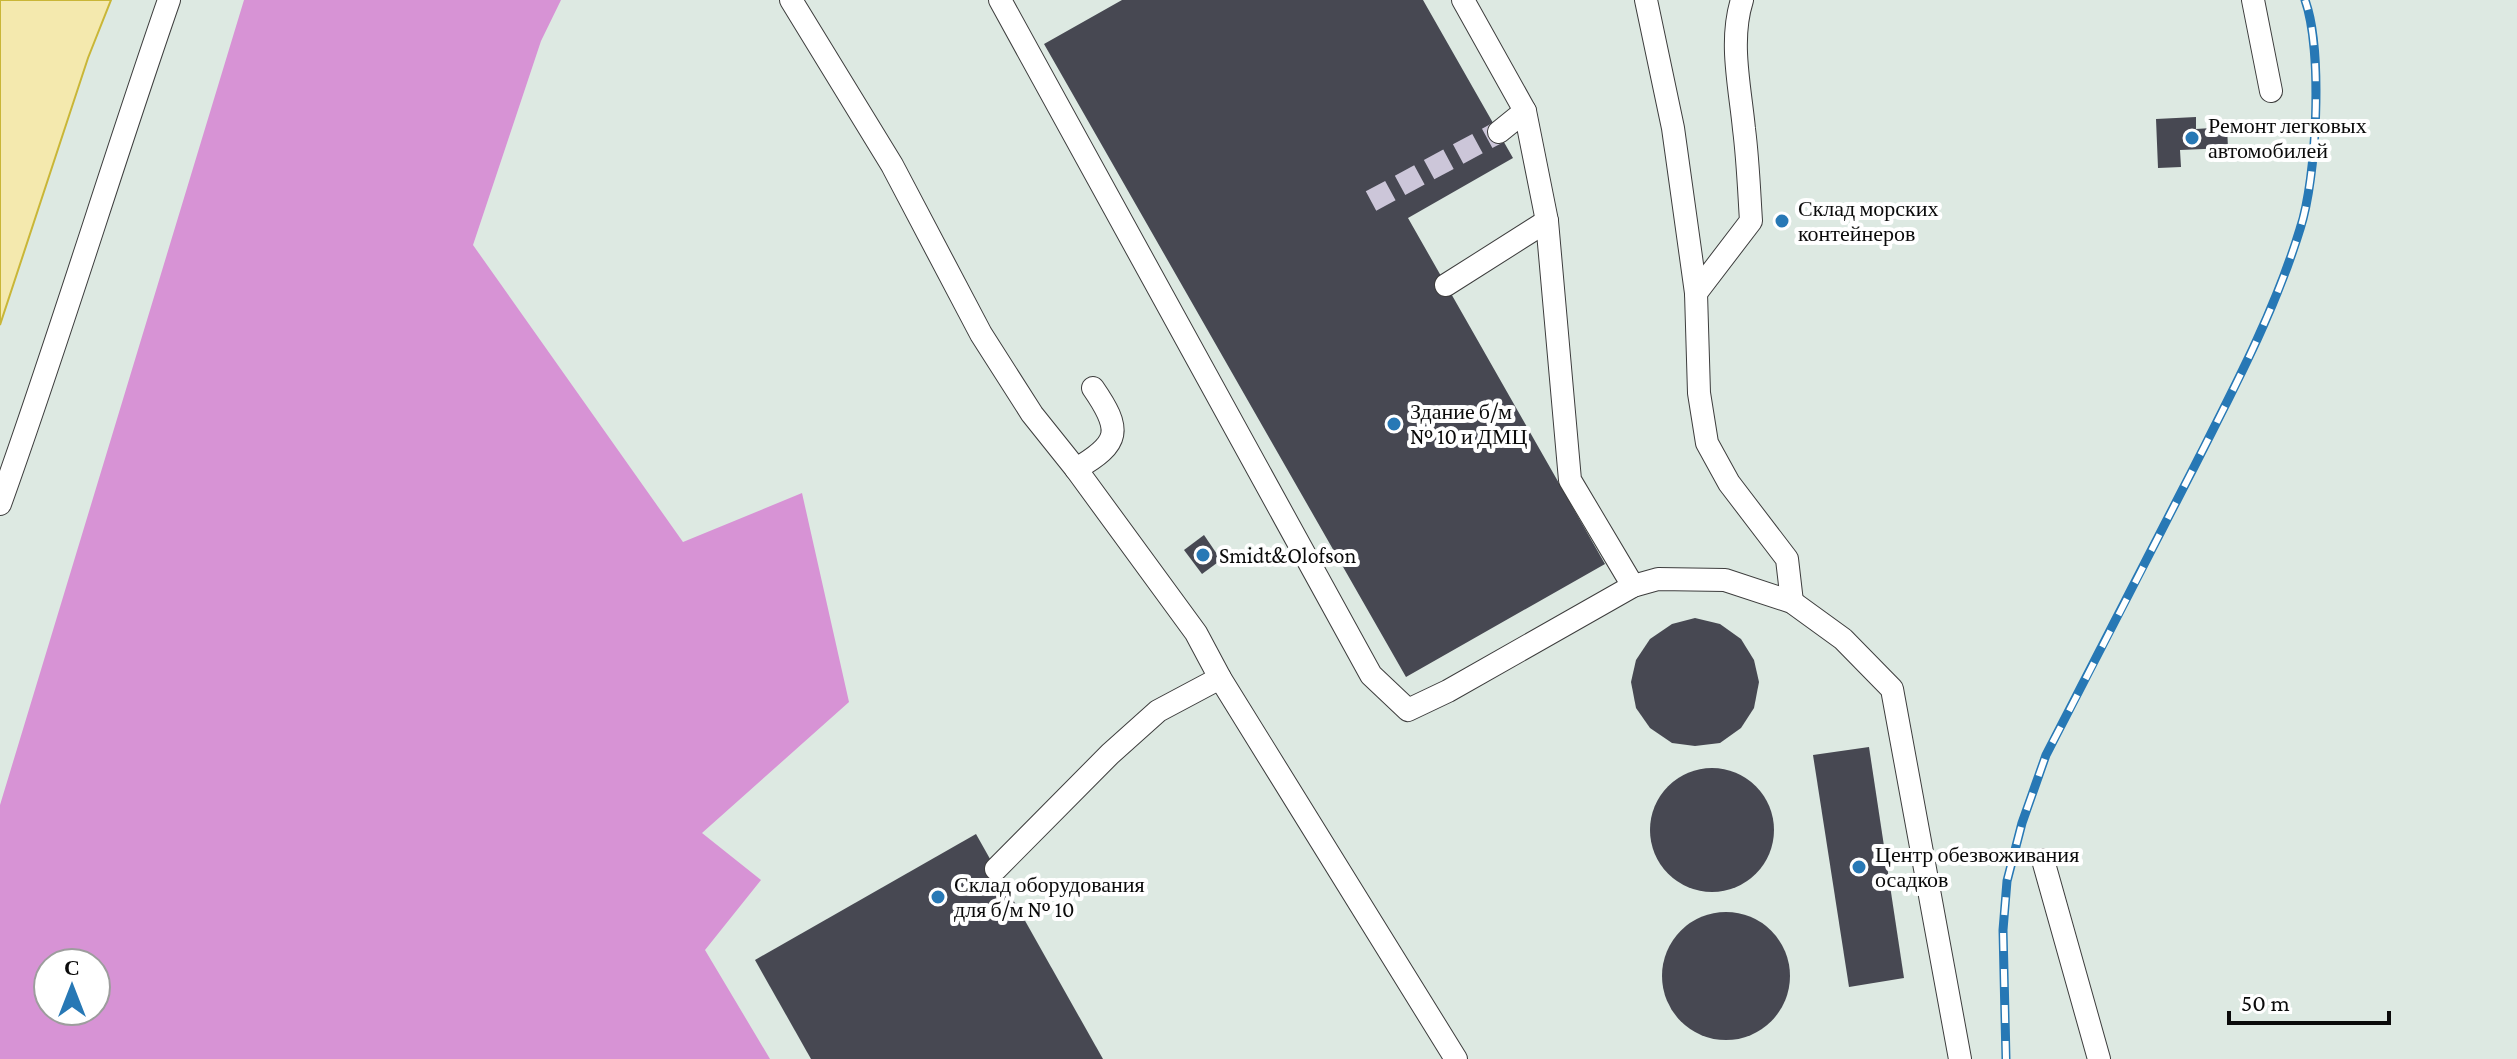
<svg xmlns="http://www.w3.org/2000/svg" width="2517" height="1059" font-family="'Crimson Pro',serif">
	<style>
		.industrial { fill: #dde9e2; fill-rule: evenodd }
		.forest { fill: #d793d5; fill-rule: evenodd }
		.water { fill: #f4e9ae; stroke: #c9b637; stroke-width: 2 }
		.building { fill: #474852 }
		.lines { fill: none; stroke-linecap: round; stroke-linejoin: round }
		.minor-tunnel { stroke: #ccc6d9; stroke-width: 22; stroke-dasharray: 22 11; stroke-linecap: butt }
		.minor-casing { stroke: #3d3d3d; stroke-width: 24 }
		.minor { stroke: #fff; stroke-width: 22 }
		.rail-casing { stroke: #2778b5; stroke-width: 9 }
		.rail { stroke: #fff; stroke-width: 6; stroke-dasharray: 18; stroke-linecap: butt }
		.poi-dot { fill: #2778b5; stroke: #fff; stroke-width: 3 }
		.labels { text-anchor: middle; dominant-baseline: central; stroke-width: 8; stroke-linejoin: round; paint-order: stroke }
		.poi-label { font-size: 22px; fill: #0a0a0a; stroke: #fff; text-anchor: start }
	</style>
	<rect width="100%" height="100%" fill="#eee7fe"/>
	<path class="industrial" d="M111 0H2517V1059H0V325L88 58ZM48 963H96V1011H48Z"/>
	<path class="forest" d="M244 0H561L541 41 473 245 683 542 802 493 849 702 702 833 761 880 705 950 770 1059H0V805ZM48 963H96V1011H48Z"/>
	<polygon class="water" points="0,0 111,0 88,58 0,325"/>
	<g class="building">
		<polygon points="1122,0 1423,0 1513,158 1408,218 1605,564 1406,677 1044,44"/>
		<polygon points="2196,117 2196,129 2227,127 2228,148 2180,150 2181,167 2158,168 2156,119"/>
		<polygon points="1204,535 1221,560 1202,574 1184,550"/>
		<polygon points="1695,618 1720,624 1741,639 1754,660 1759,682 1754,708 1741,728 1720,743 1695,746 1672,743 1650,728 1636,708 1631,682 1636,660 1650,639 1672,624"/>
		<polygon points="1869,747 1904,978 1849,987 1813,755"/>
		<circle cx="1712" cy="830" r="62"/>
		<polygon points="976,834 1103,1059 811,1059 755,960"/>
		<circle cx="1726" cy="976" r="64"/>
	</g>
	<g class="lines">
		<polyline class="minor-tunnel" points="1371,201 1499,132"/>
		<defs>
			<g id="minor">
				<polyline points="791,0 892,165 981,334 1032,414 1076,469 1196,633 1220,678 1456,1059"/>
				<polyline points="1000,0 1371,675 1408,710 1448,691 1633,586 1658,579 1725,580 1792,602 1843,639 1892,689 1960,1059"/>
				<polyline points="1463,0 1525,111 1547,221 1570,480 1633,586"/>
				<polyline points="1646,0 1673,128 1696,293 1699,393 1707,443 1729,483 1787,559 1792,602"/>
				<polyline points="2253,0 2271,91"/>
				<polyline points="1499,132 1525,111"/>
				<polyline points="1446,285 1547,221"/>
				<path d="M1696 293 1751 221C1749 190 1748 160 1744 129 1740 87 1729 41 1742 0"/>
				<path d="M1076 469C1121 443 1122 430 1093 388"/>
				<path d="M0 504C60 337 111 167 169 0"/>
				<polyline points="2043,860 2099,1059"/>
				<polyline points="996,869 1110,754 1158,711 1220,678"/>
			</g>
		</defs>
		<use href="#minor" class="minor-casing"/>
		<use href="#minor" class="minor"/>
		<defs>
			<path id="rail" d="M2006 1059 2003 930 2007 881 2022 823 2046 755C2095 661 2143 567 2191 473 2231 394 2274 314 2300 229 2317 178 2323 50 2305 0"/>
		</defs>
		<use href="#rail" class="rail-casing"/>
		<use href="#rail" class="rail"/>
	</g>
	<g class="poi-dot">
		<circle cx="2192" cy="138" r="8"/>
		<circle cx="1782" cy="221" r="8"/>
		<circle cx="1394" cy="424" r="8"/>
		<circle cx="1203" cy="555" r="8"/>
		<circle cx="1859" cy="867" r="8"/>
		<circle cx="938" cy="897" r="8"/>
	</g>
	<g class="labels">
		<g class="poi-label">
			<text x="2208" y="125">Ремонт легковых<tspan x="2208" dy="25">автомобилей</tspan></text>
			<text x="1798" y="208">Склад морских<tspan x="1798" dy="25">контейнеров</tspan></text>
			<text x="1410" y="411">Здание б/м<tspan x="1410" dy="25">№ 10 и ДМЦ</tspan></text>
			<text x="1219" y="555">Smidt&amp;Olofson</text>
			<text x="1875" y="854">Центр обезвоживания<tspan x="1875" dy="25">осадков</tspan></text>
			<text x="954" y="884">Склад оборудования<tspan x="954" dy="25">для б/м № 10</tspan></text>
		</g>
	</g>
	<g transform="translate(72 987)"><circle r="38" fill="#ffffff" stroke="#9d9d9d" stroke-width="2"/>
	<path d="M0-6L14 30L0 20L-14 30Z" fill="#2778b5"/>
	<text y="-12" font-size="22" font-weight="bold" text-anchor="middle" fill="#0a0a0a">С</text>
	</g>
	<path d="M2229 1011v12h160v-12" fill="none" stroke="#0a0a0a" stroke-width="4"/>
	<text x="2241" y="1011" font-size="24" fill="#0a0a0a" stroke="#ffffff" stroke-width="6" paint-order="stroke">50 m</text>
</svg>
